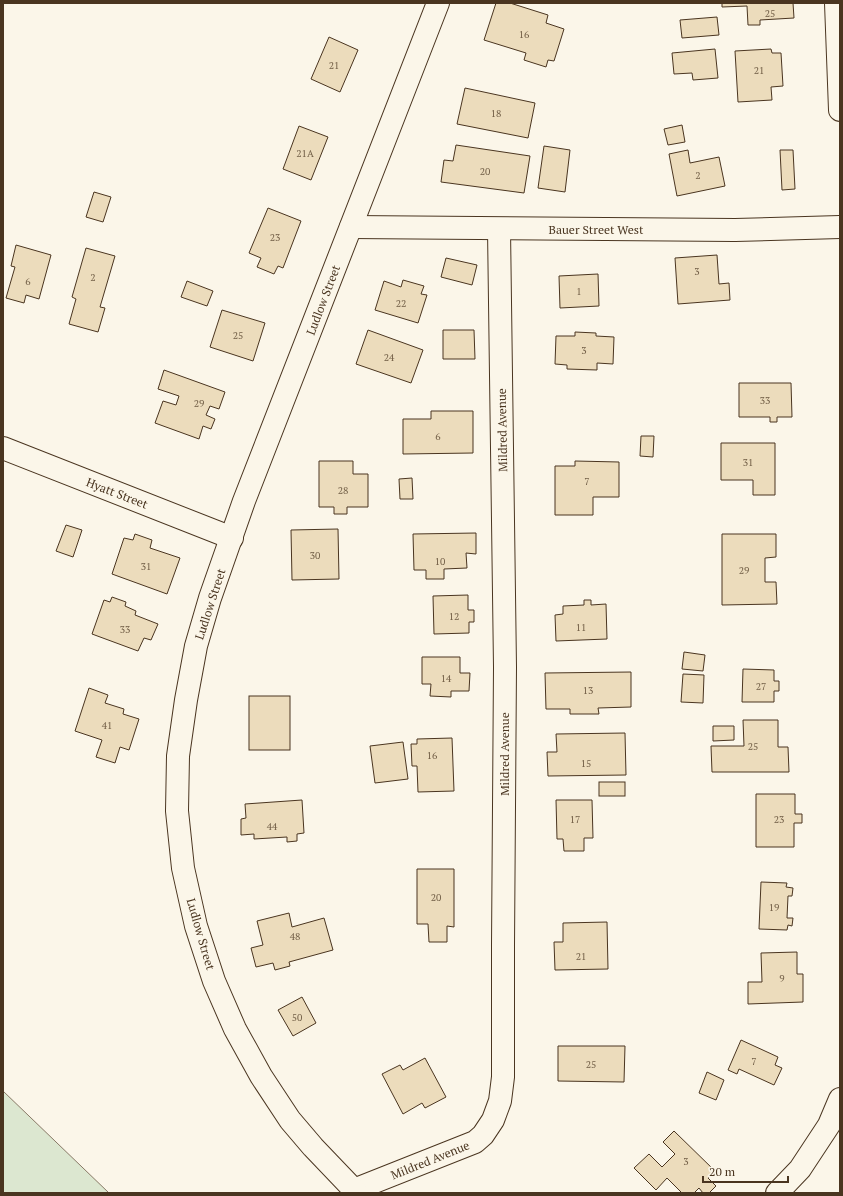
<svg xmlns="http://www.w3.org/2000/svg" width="843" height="1196" font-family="'PT Serif',serif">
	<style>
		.green { fill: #dce7d0; stroke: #887966 }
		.building { fill: #ecdcbc; stroke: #4a3520 }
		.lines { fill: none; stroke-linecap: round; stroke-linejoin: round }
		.minor-casing { stroke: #4a3520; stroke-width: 24 }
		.tertiary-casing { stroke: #4a3520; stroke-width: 24 }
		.minor { stroke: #fbf6e9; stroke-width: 22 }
		.tertiary { stroke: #fbf6e9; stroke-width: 22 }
		.labels { text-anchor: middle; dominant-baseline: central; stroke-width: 3; stroke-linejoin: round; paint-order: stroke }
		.number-label { font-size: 10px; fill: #725f47 }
		.street-label { font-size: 12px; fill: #4a3520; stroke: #fbf6e9 }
	</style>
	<rect width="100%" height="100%" fill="#fbf6e9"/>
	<polygon class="green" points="3,1091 109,1193 3,1193"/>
	<g class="building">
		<polygon points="496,3 510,3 548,15 546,23 564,29 554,61 548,60 546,67 524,60 526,53 484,40"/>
		<polygon points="722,3 793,3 794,18 760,20 760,25 748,25 747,6 722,7"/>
		<polygon points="717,17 719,35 682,38 680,20"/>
		<polygon points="329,37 358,50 340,92 311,79"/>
		<polygon points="715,49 718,78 693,80 692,73 674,74 672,53"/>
		<polygon points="771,49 772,53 781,53 783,86 771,87 772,100 738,102 735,51"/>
		<polygon points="465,88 535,103 528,138 457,124"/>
		<polygon points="682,125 685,142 668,145 664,129"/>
		<polygon points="299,126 328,137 311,180 283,169"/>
		<polygon points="456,145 530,156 524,193 441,182 444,160 453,161"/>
		<polygon points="544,146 570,150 565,192 538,188"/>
		<polygon points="688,150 690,163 719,157 725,186 677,196 669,154"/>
		<polygon points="780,150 793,150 795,189 782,190"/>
		<polygon points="94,192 111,197 103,222 86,217"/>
		<polygon points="268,208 301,221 283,268 278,266 274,274 257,267 261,258 249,253"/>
		<polygon points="16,245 51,255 39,299 26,295 24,303 6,298 15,267 11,266"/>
		<polygon points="86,248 115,256 100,307 105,308 98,332 69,324 76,299 72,297"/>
		<polygon points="717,255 719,284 729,283 730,300 678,304 675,258"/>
		<polygon points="446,258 477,265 472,285 441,277"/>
		<polygon points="598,274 599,306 560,308 559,276"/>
		<polygon points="403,280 424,286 421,294 427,295 418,323 375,310 384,281 401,287"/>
		<polygon points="187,281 213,291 207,306 181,297"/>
		<polygon points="222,310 265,323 253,361 210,347"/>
		<polygon points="368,330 423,350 411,383 356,364"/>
		<polygon points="443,330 474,330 475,359 443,359"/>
		<polygon points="575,332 596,333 596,336 614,337 613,364 597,363 597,370 567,369 567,365 555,364 556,336 575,336"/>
		<polygon points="164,370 225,392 219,409 210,406 206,415 215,419 211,429 203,426 199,439 155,423 163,401 176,405 179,396 158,389"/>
		<polygon points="739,383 791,383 792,417 777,417 777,422 770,422 770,417 739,417"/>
		<polygon points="431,411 473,411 473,453 403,454 403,419 431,419"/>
		<polygon points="641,436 654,436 653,457 640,456"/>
		<polygon points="721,443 775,443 775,495 753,495 753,480 721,480"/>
		<polygon points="319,461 353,461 353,474 368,474 368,507 347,507 347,514 334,514 334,507 319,507"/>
		<polygon points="575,461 619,462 619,497 593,497 593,515 555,515 555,466 575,466"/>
		<polygon points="412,478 413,499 400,499 399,479"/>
		<polygon points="66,525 82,530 73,557 56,551"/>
		<polygon points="338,529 339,579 292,580 291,530"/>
		<polygon points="476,533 476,554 466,553 467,568 444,569 444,579 426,579 426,570 414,570 413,534"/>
		<polygon points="135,534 152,540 150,548 180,558 167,594 112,574 124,538 133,540"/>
		<polygon points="722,534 776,534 776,557 765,558 765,582 776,582 777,604 722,605"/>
		<polygon points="468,595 468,610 474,610 474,622 469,622 469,633 434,634 433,596"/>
		<polygon points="112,597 126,602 125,606 136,611 135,615 158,624 151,640 144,638 138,651 92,634 104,600 110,602"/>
		<polygon points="584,600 591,600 591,605 606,604 607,639 556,641 555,615 563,614 563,606 584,605"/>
		<polygon points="684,652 705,655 703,671 682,669"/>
		<polygon points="422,657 460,657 460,673 470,673 469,691 451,691 451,697 430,696 431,684 422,684"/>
		<polygon points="743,669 774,670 774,681 779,681 779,691 774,691 774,702 742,702"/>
		<polygon points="631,672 631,707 598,708 599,714 570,714 570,709 546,709 545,673"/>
		<polygon points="683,674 704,675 703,703 681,702"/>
		<polygon points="89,688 108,695 105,703 124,709 123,714 139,719 129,750 120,747 115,763 96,757 102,740 75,731"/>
		<rect x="249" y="696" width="41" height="54"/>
		<polygon points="743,720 778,720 778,747 788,747 789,772 712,772 711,746 744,746"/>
		<polygon points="713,726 734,726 734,740 713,741"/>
		<polygon points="625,733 626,775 548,776 547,752 557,752 556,734"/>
		<polygon points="452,738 454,791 418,792 417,766 412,766 411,744 417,744 417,739"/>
		<polygon points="403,742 408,779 375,783 370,746"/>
		<rect x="599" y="782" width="26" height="14"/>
		<polygon points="756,794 795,794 795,814 802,814 802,823 794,823 794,847 756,847"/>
		<polygon points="302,800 304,833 297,834 297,841 287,842 287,837 254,839 254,834 241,835 241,819 246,818 245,804"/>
		<polygon points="556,800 592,800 593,838 584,838 584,851 564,851 563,839 557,839"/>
		<polygon points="417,869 454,869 454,927 447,926 447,942 429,942 428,924 417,924"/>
		<polygon points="761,882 787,883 786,887 793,888 792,896 788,896 787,918 793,918 792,926 788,925 787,930 759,929"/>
		<polygon points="289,913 292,927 324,918 333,950 289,962 290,966 275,970 273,963 256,967 251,948 263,945 257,921"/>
		<polygon points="607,922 608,969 555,970 554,942 563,942 563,923"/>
		<polygon points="797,952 797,974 803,974 803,1002 748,1004 748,982 762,982 761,953"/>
		<polygon points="302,997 316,1023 293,1036 278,1010"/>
		<polygon points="741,1040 778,1057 775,1065 782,1068 774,1085 739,1069 737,1074 728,1070"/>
		<polygon points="558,1046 625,1046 624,1082 558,1081"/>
		<polygon points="425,1058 446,1097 425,1108 422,1103 403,1114 382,1074 400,1065 403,1070"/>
		<polygon points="707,1072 724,1080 716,1100 699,1093"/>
		<polygon points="674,1131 715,1171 708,1178 716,1186 709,1193 703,1193 699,1188 694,1193 682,1193 667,1178 656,1190 634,1168 649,1154 662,1167 675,1154 663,1142"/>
	</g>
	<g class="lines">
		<defs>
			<g id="minor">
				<polyline points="836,3 840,110"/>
				<polyline points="351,227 735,230 840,227"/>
				<polyline points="3,448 232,538"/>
				<polyline points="354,1190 475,1142 483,1135 493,1120 500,1101 503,1077 503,946 505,667 499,229"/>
				<polyline points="777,1193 800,1169 829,1125 840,1099"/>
			</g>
			<polyline id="tertiary" points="357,1193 313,1147 290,1120 261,1076 235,1029 214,981 196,926 183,868 177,811 178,756 186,700 196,646 210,598 244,501 438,3"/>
		</defs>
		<use href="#minor" class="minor-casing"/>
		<use href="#tertiary" class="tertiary-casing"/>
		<use href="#minor" class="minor"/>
		<use href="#tertiary" class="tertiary"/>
	</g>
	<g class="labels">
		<g class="number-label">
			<text x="770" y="13">25</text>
			<text x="524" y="34">16</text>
			<text x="334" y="65">21</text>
			<text x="759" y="70">21</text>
			<text x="496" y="113">18</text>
			<text x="305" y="153">21A</text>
			<text x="485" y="171">20</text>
			<text x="698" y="175">2</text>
			<text x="275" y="237">23</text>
			<text x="697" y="271">3</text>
			<text x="93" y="277">2</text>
			<text x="28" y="281">6</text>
			<text x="579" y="291">1</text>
			<text x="401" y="303">22</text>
			<text x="238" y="335">25</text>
			<text x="584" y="350">3</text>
			<text x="389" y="357">24</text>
			<text x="765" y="400">33</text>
			<text x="199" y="403">29</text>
			<text x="438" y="436">6</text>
			<text x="748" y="462">31</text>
			<text x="587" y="481">7</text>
			<text x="343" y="490">28</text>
			<text x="315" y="555">30</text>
			<text x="440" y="561">10</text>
			<text x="146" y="566">31</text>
			<text x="744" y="570">29</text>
			<text x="454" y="616">12</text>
			<text x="581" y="627">11</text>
			<text x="125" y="629">33</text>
			<text x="446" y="678">14</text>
			<text x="761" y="686">27</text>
			<text x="588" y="690">13</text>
			<text x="107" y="725">41</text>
			<text x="753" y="746">25</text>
			<text x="432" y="755">16</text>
			<text x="586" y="763">15</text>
			<text x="575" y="819">17</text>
			<text x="779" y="819">23</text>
			<text x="272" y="826">44</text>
			<text x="436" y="897">20</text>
			<text x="774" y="907">19</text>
			<text x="295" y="936">48</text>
			<text x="581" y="956">21</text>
			<text x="782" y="978">9</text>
			<text x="297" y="1017">50</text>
			<text x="754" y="1061">7</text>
			<text x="591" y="1064">25</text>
			<text x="686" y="1161">3</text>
		</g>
		<g class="street-label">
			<text x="596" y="229">Bauer Street West</text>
			<text transform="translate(323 300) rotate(-69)">Ludlow Street</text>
			<text transform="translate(502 430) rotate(-91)">Mildred Avenue</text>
			<text transform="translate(117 493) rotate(21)">Hyatt Street</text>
			<text transform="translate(210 604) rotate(-72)">Ludlow Street</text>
			<text transform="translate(504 754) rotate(-90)">Mildred Avenue</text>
			<text transform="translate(201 934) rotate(74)">Ludlow Street</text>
			<text transform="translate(430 1160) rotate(-22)">Mildred Avenue</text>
		</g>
	</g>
	<rect width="843" height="1196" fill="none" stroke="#4a3520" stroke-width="8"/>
	<path d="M703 1176v6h85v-6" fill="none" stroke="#4a3520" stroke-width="2"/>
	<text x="709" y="1176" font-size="12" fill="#4a3520" stroke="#fbf6e9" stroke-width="3" paint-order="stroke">20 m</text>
</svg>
